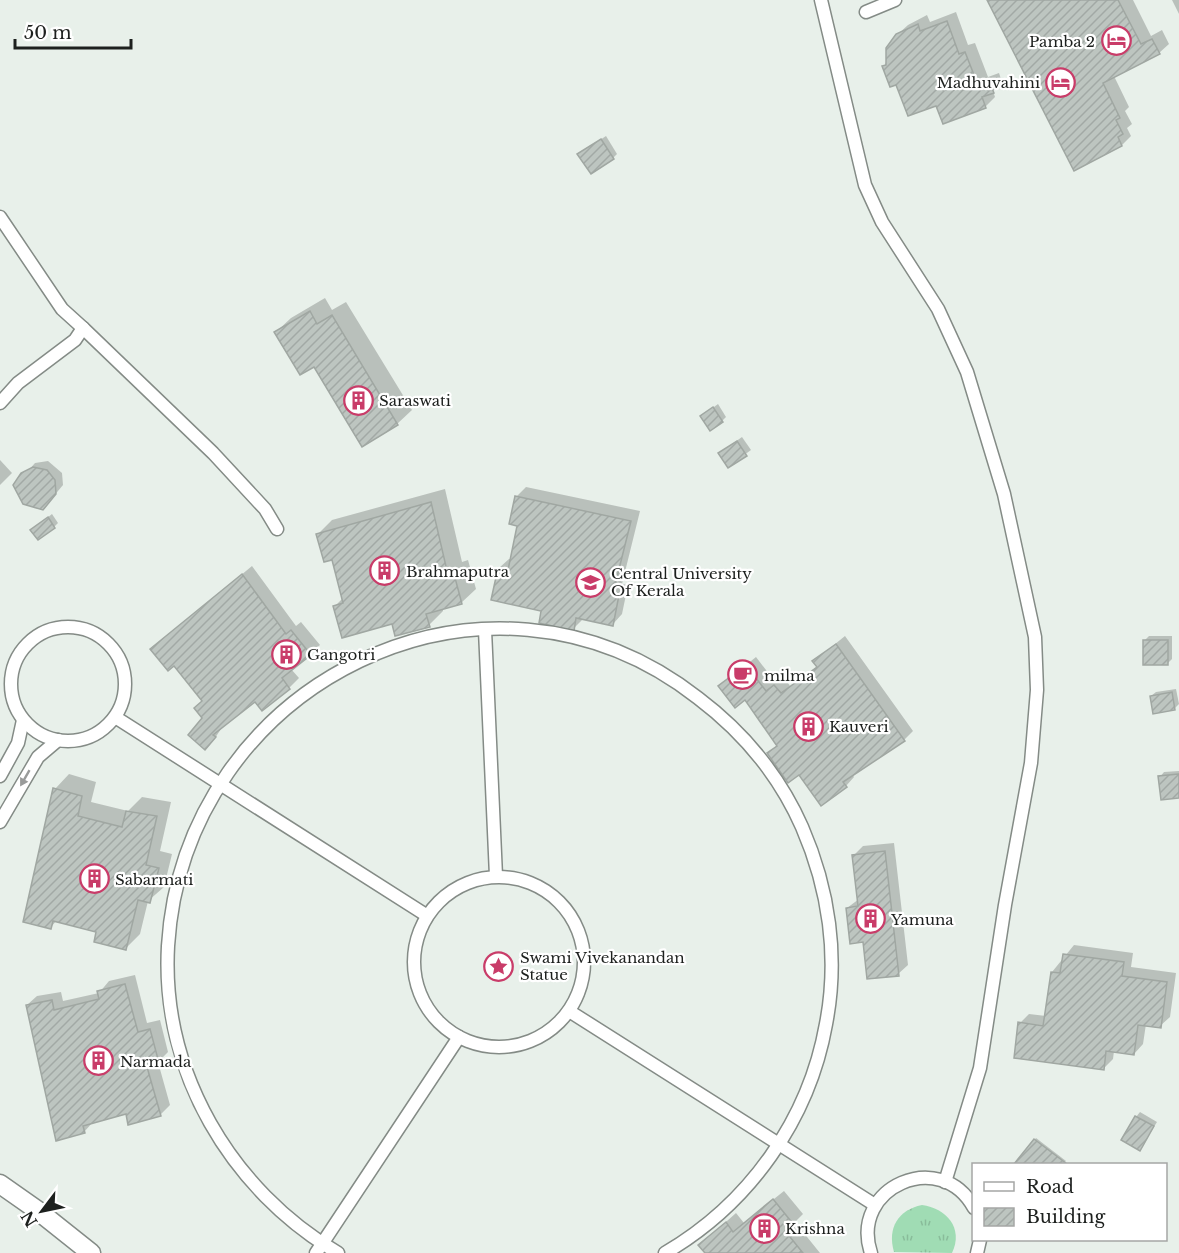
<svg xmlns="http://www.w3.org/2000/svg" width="1179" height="1253" font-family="'Libre Baskerville',serif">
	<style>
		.grass { fill: url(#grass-tufts) }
		.shadow { fill: #0003 }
		.building { fill: url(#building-hatch); stroke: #a0a7a2; stroke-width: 1.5 }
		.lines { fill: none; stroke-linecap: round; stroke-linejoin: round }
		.street-casing { stroke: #848b86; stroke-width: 15 }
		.secondary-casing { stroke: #848b86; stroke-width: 21 }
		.street { stroke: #fff; stroke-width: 12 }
		.secondary { stroke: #fff; stroke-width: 18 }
		.oneway { fill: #999b9a }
		.labels { text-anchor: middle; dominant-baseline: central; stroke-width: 4.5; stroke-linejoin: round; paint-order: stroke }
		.poi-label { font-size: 15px; fill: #1d201e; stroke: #fff; text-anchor: start }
	</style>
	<defs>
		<pattern id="grass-tufts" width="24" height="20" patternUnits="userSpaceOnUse" patternTransform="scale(1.5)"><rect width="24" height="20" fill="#a0dcb4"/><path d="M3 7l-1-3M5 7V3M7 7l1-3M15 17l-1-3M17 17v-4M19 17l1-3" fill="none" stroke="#89bc9a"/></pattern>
		<pattern id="building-hatch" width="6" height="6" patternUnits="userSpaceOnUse" patternTransform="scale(1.5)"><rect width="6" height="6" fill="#bdc5c0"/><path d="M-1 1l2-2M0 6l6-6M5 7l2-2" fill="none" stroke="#a2a9a5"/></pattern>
	</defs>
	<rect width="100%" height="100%" fill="#e8f0ea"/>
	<path class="grass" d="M922 1205C946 1208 964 1228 952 1253L894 1252C887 1228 898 1210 922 1205Z"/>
	<g class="shadow">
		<polygon points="989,0 1133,0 1151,36 1162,30 1169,44 1159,53 1114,76 1129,107 1125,111 1132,124 1127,128 1131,136 1122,145"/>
		<polygon points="1172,0 1179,0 1179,14"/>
		<polygon points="956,12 968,45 975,43 988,77 999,73 1002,82 993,91 995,97 985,107 937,104 897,83 884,67 897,35 908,25 927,15 930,22"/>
		<polygon points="606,136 617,154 613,158 579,154"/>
		<polygon points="325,298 332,310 346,302 412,410 397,424 314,365 276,332 291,318"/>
		<polygon points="718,404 726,417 722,421 702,416"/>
		<polygon points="742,437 751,450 729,466 725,449"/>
		<polygon points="0,460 12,473 0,485"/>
		<polygon points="48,461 62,473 63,485 43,509 30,506 20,498 15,486 35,463"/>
		<polygon points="526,487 640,511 622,584 628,585 622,614 613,624 583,619 573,629 543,610 499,568 509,559 512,559 519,525 516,497"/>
		<polygon points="445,489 462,562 468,560 476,589 461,603 443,608 443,611 429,625 393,623 335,606 344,597 333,558 318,534 332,520"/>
		<polygon points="52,514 58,523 54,527 37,526"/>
		<polygon points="252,566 296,626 301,622 320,645 291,669 299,678 289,688 263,709 255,700 223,726 215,738 204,718 203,700 174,664 152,649"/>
		<polygon points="845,636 913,731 904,740 852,774 854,777 846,786 799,773 769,753 778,744 745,698 720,686 756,657 776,683 784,677 790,686 818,666 814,661"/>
		<polygon points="1149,636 1172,636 1172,659 1167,664 1145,640"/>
		<polygon points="1176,689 1179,704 1174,709 1151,696 1156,692"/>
		<polygon points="1179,771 1179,796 1160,777 1164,772"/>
		<polygon points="69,774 96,782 91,802 128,811 142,797 171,802 160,851 172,854 164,887 148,901 140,934 126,948 98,931 57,920 51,927 55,789"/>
		<polygon points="894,843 908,965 898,974 864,941 847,908 859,899 853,856 863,846"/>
		<polygon points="1074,945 1133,953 1131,967 1176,973 1170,1017 1160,1026 1146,1024 1143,1044 1134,1054 1114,1051 1113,1059 1103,1069 1020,1023 1029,1014 1046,1016 1052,972"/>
		<polygon points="135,975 147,1023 160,1020 168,1052 158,1062 170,1105 160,1115 127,1112 93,1122 84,1132 27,1005 37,996 61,992 63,1001 99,993 109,981"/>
		<polygon points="1140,1112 1157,1122 1140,1149 1136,1117"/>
		<polygon points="1036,1138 1066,1161 1063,1164 1016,1164"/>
		<polygon points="784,1191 803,1214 795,1222 820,1253 707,1253 700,1245 736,1213 744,1223"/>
	</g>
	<g class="building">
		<polygon points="987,0 1118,0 1141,44 1152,39 1160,54 1103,83 1120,118 1116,120 1123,134 1118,137 1122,146 1074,171"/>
		<polygon points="947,21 959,54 965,52 978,85 989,81 994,93 982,97 986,108 943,124 936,106 908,116 896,85 890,87 882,66 886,65 886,48 896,34 918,24 920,31"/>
		<polygon points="601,139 614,159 591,174 577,154"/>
		<polygon points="310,311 317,324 332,315 398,425 362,447 314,367 300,375 274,332"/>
		<polygon points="713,407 723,422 710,431 700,416"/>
		<polygon points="737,441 747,456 728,468 718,453"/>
		<polygon points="33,467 47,470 55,480 56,494 43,510 23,504 13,485 21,473"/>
		<polygon points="515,496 631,521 613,593 619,595 613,626 576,618 574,631 539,623 541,611 491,600 498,568 508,570 517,526 509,524"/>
		<polygon points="431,502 448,575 454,574 462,604 426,614 430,627 395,636 392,624 342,638 333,606 343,603 332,560 324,562 316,534"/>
		<polygon points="48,517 55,528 38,540 30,530"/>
		<polygon points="242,574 286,634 291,630 311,655 282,678 290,689 262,711 255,702 213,735 216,737 205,750 188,735 202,718 194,708 202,701 174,666 168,671 150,649"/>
		<rect x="1143" y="640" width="25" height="25"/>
		<polygon points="836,644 905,741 843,782 847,787 821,806 799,775 788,783 767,753 777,746 745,700 735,708 718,686 746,665 766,691 774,685 781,693 817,667 812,661"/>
		<polygon points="1172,692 1175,710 1153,714 1150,696"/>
		<polygon points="1179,774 1179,798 1161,800 1158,776"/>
		<polygon points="53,788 82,796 78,816 122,827 126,811 157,816 146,865 159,868 150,903 138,900 126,950 94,942 96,932 53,921 51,929 23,922"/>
		<polygon points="885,851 899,976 867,979 863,942 850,944 846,908 858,906 852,855"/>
		<polygon points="1063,954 1124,962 1122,976 1167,982 1161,1028 1138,1025 1134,1055 1106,1051 1104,1070 1014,1058 1018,1022 1043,1026 1051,972 1060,973"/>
		<polygon points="125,984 138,1032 150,1029 159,1063 147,1067 161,1116 128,1125 126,1114 83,1126 85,1133 56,1141 26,1005 52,1000 54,1010 99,999 97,991"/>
		<polygon points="1135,1116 1154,1126 1140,1151 1121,1140"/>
		<polygon points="1034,1139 1067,1164 1014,1164"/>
		<polygon points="773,1199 794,1225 786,1232 803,1253 705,1253 698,1245 726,1222 733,1232"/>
	</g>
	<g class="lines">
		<defs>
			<g id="street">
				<polyline points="821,0 865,185 882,222 938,309 967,372 1004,494 1035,637 1037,690 1031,763 1005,905 980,1068 945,1182"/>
				<polyline points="866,12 895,0"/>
				<polyline points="0,217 62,309 83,328"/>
				<polyline points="0,403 18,383 75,340 83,328 213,453 265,509 277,529"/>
				<circle cx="68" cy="684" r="57"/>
				<polyline points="485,630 496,876"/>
				<polyline points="115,717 426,915"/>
				<polyline points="0,776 18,743 23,720"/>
				<polyline points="0,822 38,757 58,740"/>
				<circle cx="499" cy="962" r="85"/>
				<polyline points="569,1011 875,1205"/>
				<polyline points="316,1253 459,1037"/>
				<path d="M338 1253C231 1190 161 1072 168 946 184 683 486 532 698 698 743 732 779 775 802 827 829 889 839 957 826 1024 809 1120 749 1204 665 1253"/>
				<path d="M871 1253C849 1187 941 1147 974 1208"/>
				<polyline points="977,1253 980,1240"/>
			</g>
			<polyline id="secondary" points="0,1184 37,1210 91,1253"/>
		</defs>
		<use href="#street" class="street-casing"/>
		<use href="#secondary" class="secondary-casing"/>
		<use href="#street" class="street"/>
		<use href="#secondary" class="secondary"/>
	</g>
	<defs><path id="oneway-solid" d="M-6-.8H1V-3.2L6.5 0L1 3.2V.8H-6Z" transform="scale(1.5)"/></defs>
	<use class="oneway" href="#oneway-solid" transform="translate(25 778) rotate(120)"/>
	<defs>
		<symbol id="hotel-ring" viewBox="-11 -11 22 22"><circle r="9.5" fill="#fff" stroke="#c93c69" stroke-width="1.5"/><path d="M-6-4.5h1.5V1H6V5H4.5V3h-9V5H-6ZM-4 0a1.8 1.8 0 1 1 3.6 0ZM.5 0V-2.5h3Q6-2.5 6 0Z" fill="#c93c69"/></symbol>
		<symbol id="building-ring" viewBox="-11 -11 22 22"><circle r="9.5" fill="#fff" stroke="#c93c69" stroke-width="1.5"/><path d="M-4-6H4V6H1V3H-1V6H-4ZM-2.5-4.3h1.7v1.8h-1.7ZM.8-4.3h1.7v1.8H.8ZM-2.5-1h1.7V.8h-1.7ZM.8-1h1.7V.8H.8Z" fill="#c93c69"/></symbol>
		<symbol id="university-ring" viewBox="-11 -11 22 22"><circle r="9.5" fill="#fff" stroke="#c93c69" stroke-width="1.5"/><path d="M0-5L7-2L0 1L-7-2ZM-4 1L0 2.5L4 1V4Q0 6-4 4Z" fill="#c93c69"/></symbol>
		<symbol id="cafe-ring" viewBox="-11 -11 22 22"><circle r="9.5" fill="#fff" stroke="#c93c69" stroke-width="1.5"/><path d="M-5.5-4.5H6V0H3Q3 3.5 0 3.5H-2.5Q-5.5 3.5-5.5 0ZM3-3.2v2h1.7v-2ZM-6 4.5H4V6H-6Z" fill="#c93c69"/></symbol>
		<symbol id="sight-ring" viewBox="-11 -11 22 22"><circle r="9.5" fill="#fff" stroke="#c93c69" stroke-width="1.5"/><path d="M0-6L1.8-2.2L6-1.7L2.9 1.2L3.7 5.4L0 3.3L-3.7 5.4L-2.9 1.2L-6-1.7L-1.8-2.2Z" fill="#c93c69"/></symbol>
	</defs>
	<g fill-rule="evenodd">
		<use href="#hotel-ring" x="1100" y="24" width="33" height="33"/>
		<use href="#hotel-ring" x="1044" y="66" width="33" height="33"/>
		<use href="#building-ring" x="342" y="384" width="33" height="33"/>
		<use href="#building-ring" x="368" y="554" width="33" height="33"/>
		<use href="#university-ring" x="574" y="566" width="33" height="33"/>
		<use href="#building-ring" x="270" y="638" width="33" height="33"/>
		<use href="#cafe-ring" x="726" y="658" width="33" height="33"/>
		<use href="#building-ring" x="792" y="710" width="33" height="33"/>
		<use href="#building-ring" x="78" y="862" width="33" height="33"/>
		<use href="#building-ring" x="854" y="902" width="33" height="33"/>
		<use href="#sight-ring" x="482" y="950" width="33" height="33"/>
		<use href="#building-ring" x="82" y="1044" width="33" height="33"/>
		<use href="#building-ring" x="748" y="1212" width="33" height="33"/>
	</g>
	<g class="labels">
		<g class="poi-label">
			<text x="1095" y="41" text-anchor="end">Pamba 2</text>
			<text x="1040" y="82" text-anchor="end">Madhuvahini</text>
			<text x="379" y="400">Saraswati</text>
			<text x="406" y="571">Brahmaputra</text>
			<text x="611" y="573">Central University<tspan x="611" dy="17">Of Kerala</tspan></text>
			<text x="307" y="654">Gangotri</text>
			<text x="764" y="675">milma</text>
			<text x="829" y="726">Kauveri</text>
			<text x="115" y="879">Sabarmati</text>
			<text x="891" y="919">Yamuna</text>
			<text x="520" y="957">Swami Vivekanandan<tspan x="520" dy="17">Statue</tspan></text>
			<text x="120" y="1061">Narmada</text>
			<text x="785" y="1228">Krishna</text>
		</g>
	</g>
	<rect x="972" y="1163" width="195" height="78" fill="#ffffff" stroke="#a5a6a5" stroke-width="1.5"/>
	<rect x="984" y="1182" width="30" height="9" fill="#ffffff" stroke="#a5a6a5" stroke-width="1.5"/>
	<text x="1026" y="1193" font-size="18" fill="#1d201e">Road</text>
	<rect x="984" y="1208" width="30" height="18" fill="url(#building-hatch)" stroke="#a5a6a5" stroke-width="1.5"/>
	<text x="1026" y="1223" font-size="18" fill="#1d201e">Building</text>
	<g transform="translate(42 1211) rotate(238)" stroke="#ffffff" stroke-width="4.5" paint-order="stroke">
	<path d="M0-4.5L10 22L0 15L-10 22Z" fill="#1d201e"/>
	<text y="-9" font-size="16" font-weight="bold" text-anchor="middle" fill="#1d201e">N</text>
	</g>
	<path d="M15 39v9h116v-9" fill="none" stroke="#1d201e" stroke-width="3"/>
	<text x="24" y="39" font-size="18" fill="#1d201e" stroke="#ffffff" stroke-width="4.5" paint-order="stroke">50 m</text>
</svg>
